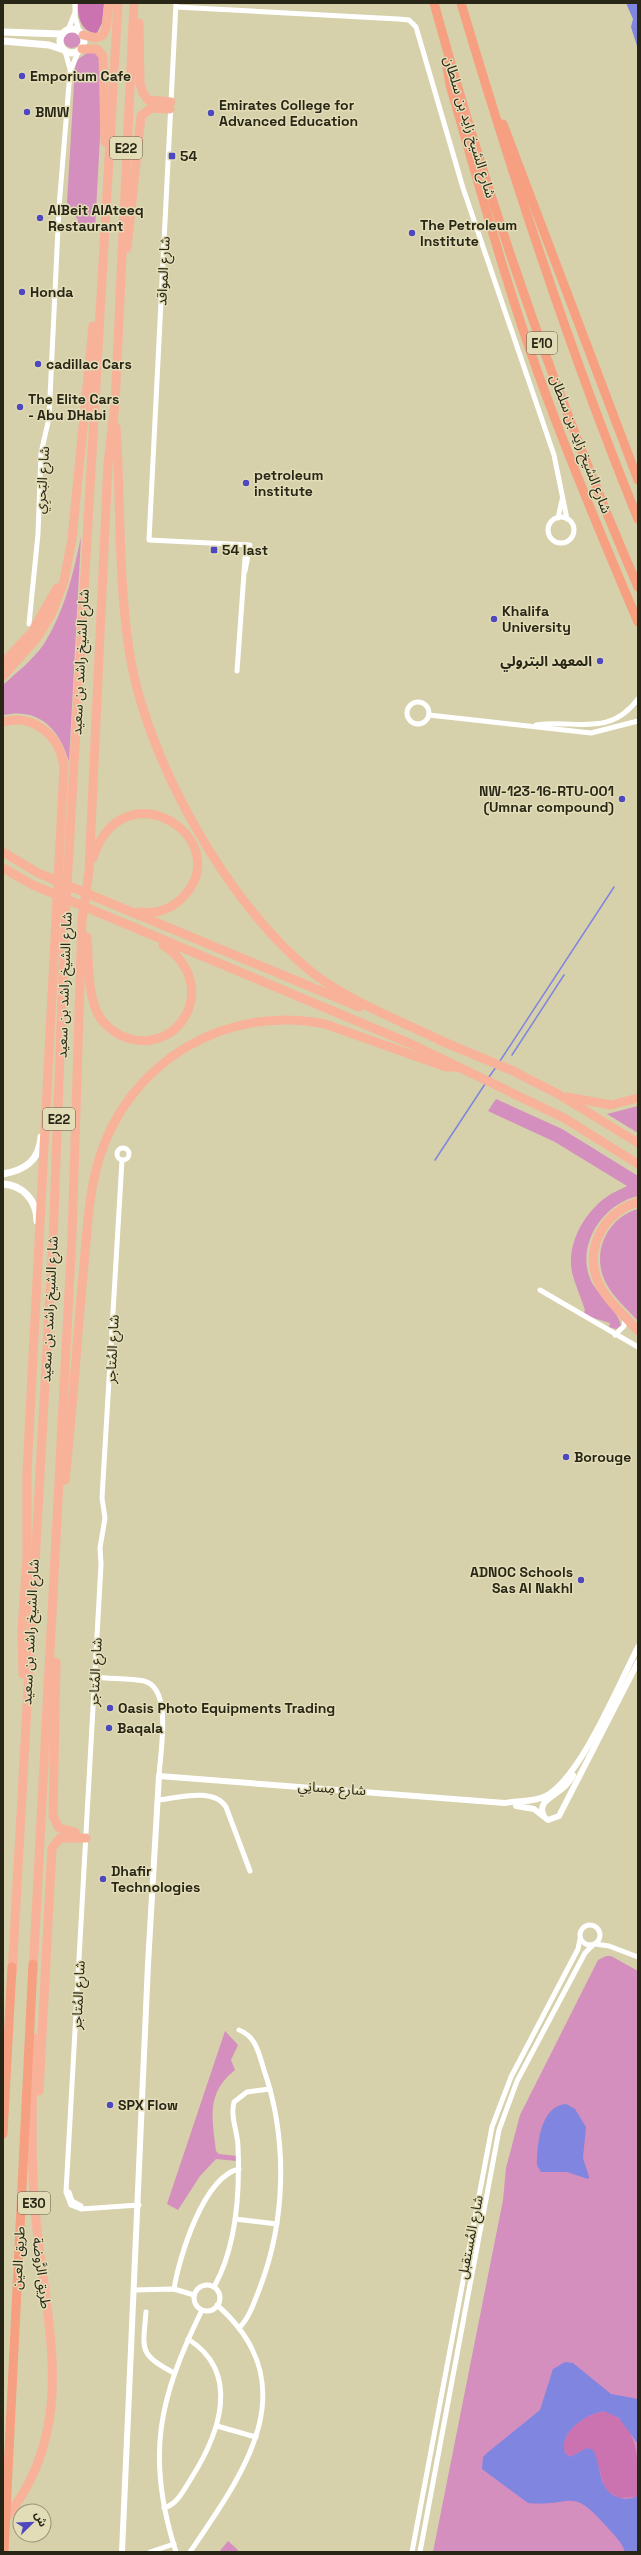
<svg xmlns="http://www.w3.org/2000/svg" width="641" height="2555" font-family="'Space Grotesk','Noto Sans Arabic',sans-serif">
	<style>
		.green { fill: #d48fbe }
		.forest { fill: #cb73b1 }
		.water { fill: #8085e0 }
		.lines { fill: none; stroke-linecap: round; stroke-linejoin: round }
		.stream { stroke: #8085e0; stroke-width: 1.5 }
		.minor { stroke: #fff; stroke-width: 5 }
		.tertiary { stroke: #fff; stroke-width: 6 }
		.secondary { stroke: #fff; stroke-width: 7 }
		.trunk { stroke: #f8b29a; stroke-width: 9 }
		.motorway { stroke: #f69f81; stroke-width: 9 }
		.poi-dot { fill: #4d48be; stroke: #e3ddb7; stroke-width: 1.5 }
		.labels { text-anchor: middle; dominant-baseline: central; stroke-width: 3; stroke-linejoin: round; paint-order: stroke }
		.shield { fill: #e3ddb7; stroke: #605d47; stroke-width: 1 }
		.shield-label { font-size: 13px; font-weight: bold; fill: #282617 }
		.poi-label { font-size: 14px; font-weight: bold; fill: #282617; stroke: #e3ddb7; text-anchor: start }
		.street-label { font-size: 14px; fill: #282617; stroke: #e3ddb7 }
	</style>
	<rect width="100%" height="100%" fill="#d6d0ab"/>
	<g class="green">
		<circle cx="72" cy="39" r="9"/>
		<polygon points="91,50 100,57 101,118 95,230 85,229 85,231 77,230 78,220 67,202 75,68 77,60"/>
		<path d="M81 537 69 762C60 730 40 707 3 715V685C17 672 33 660 44 644 65 610 73 575 81 537Z"/>
		<path d="M496 1099 562 1129 638 1176V1196C602 1204 574 1247 592 1283 599 1295 620 1314 621 1326L616 1329 609 1327 610 1323 583 1315 585 1310C581 1297 575 1285 572 1272 566 1243 586 1209 611 1194 616 1191 622 1189 627 1186L555 1142 488 1111Z"/>
		<polygon points="638,1106 638,1133 607,1114"/>
		<path d="M638 1209V1321C627 1309 612 1296 605 1281 591 1252 608 1217 638 1209Z"/>
		<polygon points="606,1956 611,1956 638,1971 638,2552 433,2552 503,2200 506,2168 520,2115 598,1960"/>
		<path d="M225 2031 238 2045 231 2060 235 2070C206 2093 212 2118 216 2151L219 2154 237 2156V2161L216 2159 200 2176 178 2210 167 2204Z"/>
		<polygon points="228,2541 238,2550 237,2552 219,2552"/>
	</g>
	<g class="forest">
		<path d="M78 3H104L102 23 97 33C81 33 77 16 78 3Z"/>
		<path d="M604 2411C641 2422 638 2464 638 2496L636 2497 619 2498 605 2490 597 2461 583 2450 570 2457 565 2453C558 2432 586 2414 604 2411Z"/>
	</g>
	<g class="water">
		<polygon points="626,3 638,3 638,49 631,27 633,19"/>
		<path d="M566 2104 575 2109 586 2127 583 2158 589 2177 588 2179 567 2172H541L537 2165C537 2145 540 2106 566 2104Z"/>
		<path d="M565 2362 573 2363 611 2394 638 2399V2444L619 2418 604 2411C586 2414 558 2432 565 2453L570 2457 587 2448 593 2450C602 2466 597 2489 617 2497 624 2500 632 2499 638 2496V2552H625C622 2542 614 2535 607 2527 570 2485 573 2507 528 2503L482 2469 483 2457 487 2453 540 2410 553 2369Z"/>
	</g>
	<g class="lines">
		<g class="stream">
			<polyline points="512,1055 564,975"/>
			<polyline points="500,1061 614,887"/>
			<polyline points="489,1077 496,1067"/>
			<polyline points="435,1160 485,1084"/>
		</g>
		<g class="minor">
			<polyline points="75,3 75,17 79,31"/>
			<polyline points="176,3 149,540 250,545 245,571"/>
			<polyline points="176,7 398,19 409,20 416,27 463,188 554,455 567,519"/>
			<polyline points="68,30 74,15"/>
			<polyline points="65,51 70,69"/>
			<circle cx="561" cy="530" r="13"/>
			<polyline points="558,518 562,500"/>
			<polyline points="29,624 38,534 41,453 49,418 59,207 70,72 78,52"/>
			<polyline points="237,671 246,545"/>
			<circle cx="418" cy="713" r="11"/>
			<polyline points="429,715 591,733 638,721"/>
			<path d="M536 725C575 719 609 738 638 699"/>
			<circle cx="123" cy="1154" r="6"/>
			<polyline points="122,1160 102,1498 105,1518 100,1548 101,1564 66,2192 71,2205 81,2209 139,2205"/>
			<polyline points="540,1290 638,1347"/>
			<polyline points="615,1335 624,1326 625,1317"/>
			<path d="M94 1677C110 1679 129 1678 144 1681 173 1688 160 1753 159 1776"/>
			<path d="M158 1800C177 1798 214 1787 226 1807L250 1871"/>
			<circle cx="590" cy="1935" r="10"/>
			<polyline points="595,1944 609,1946 638,1957"/>
			<path d="M239 2030C256 2036 259 2054 264 2070 288 2140 286 2221 259 2290 254 2303 249 2318 239 2328"/>
			<polyline points="69,2192 72,2201 81,2206"/>
			<polyline points="235,2219 277,2224"/>
			<circle cx="207" cy="2298" r="13"/>
			<path d="M214 2287C237 2246 240 2194 238 2147 238 2132 230 2118 234 2102L247 2092 270 2089"/>
			<path d="M174 2289C179 2258 203 2177 239 2169"/>
			<polyline points="135,2290 174,2289 194,2295"/>
			<path d="M146 2312C143 2350 138 2354 174 2373"/>
			<polyline points="217,2426 256,2437"/>
			<path d="M164 2508C178 2504 185 2488 192 2477 219 2434 242 2373 188 2339"/>
			<polyline points="150,2552 174,2544"/>
			<path d="M176 2552C145 2456 159 2398 202 2310"/>
			<path d="M190 2552C243 2474 309 2386 217 2305"/>
			<polyline points="412,2552 492,2127 511,2077 578,1949 580,1939"/>
			<polyline points="420,2552 499,2130 517,2081 585,1953 593,1945"/>
		</g>
		<g class="tertiary">
			<polyline points="516,1806 534,1809 548,1820 559,1816 638,1662"/>
			<path d="M544 1816C534 1798 565 1795 573 1775"/>
			<path d="M122 2552 148 1964 159 1776 505 1803C519 1800 532 1803 546 1796 581 1777 619 1684 638 1647"/>
		</g>
		<g class="secondary">
			<circle cx="72" cy="41" r="12"/>
			<polyline points="3,32 62,34"/>
			<polyline points="3,41 49,45 64,50"/>
			<path d="M3 1174C25 1170 39 1161 41 1137"/>
			<path d="M3 1184C23 1185 37 1201 37 1221"/>
		</g>
		<g class="trunk">
			<polyline points="139,23 140,84 143,93 148,100 171,102"/>
			<polyline points="83,35 95,38 103,35 106,28 109,3"/>
			<polyline points="82,49 97,49 103,56 105,142"/>
			<polyline points="127,248 141,116 151,108 170,109"/>
			<path d="M116 427C121 501 118 576 129 649 144 756 229 908 314 974 353 1003 401 1021 444 1042"/>
			<polyline points="3,663 32,632 57,588"/>
			<polyline points="3,676 37,638 52,613 64,581 72,539 93,326"/>
			<path d="M3 722C34 713 60 736 64 767L27 1471V1559L22 1628 23 1674"/>
			<polyline points="3,852 38,873 359,1007"/>
			<path d="M93 858C123 764 238 840 183 897 171 910 155 914 138 912"/>
			<polyline points="3,868 33,885 409,1043 564,1118 638,1164"/>
			<path d="M87 937C89 961 87 990 97 1012 101 1022 111 1030 120 1035 177 1062 224 985 163 945"/>
			<polyline points="439,1040 511,1070 558,1094 638,1143"/>
			<polyline points="567,1097 611,1105 638,1098"/>
			<path d="M638 1202C604 1212 584 1248 598 1282 606 1300 625 1316 638 1331"/>
			<path d="M65 1480C73 1409 77 1337 84 1265 87 1230 89 1192 99 1159 129 1061 226 1004 325 1024L446 1067H458"/>
			<polyline points="56,1662 53,1816 59,1828 75,1832"/>
			<polyline points="33,1972 72,1236 82,920 89,871 108,464 115,404 134,3"/>
			<polyline points="12,1975 53,1241 65,920 118,3"/>
			<polyline points="39,2091 52,1848 60,1838 86,1838"/>
			<path d="M3 2522C83 2425 44 2321 35 2209 30 2152 33 2094 33 2037"/>
		</g>
		<g class="motorway">
			<path d="M434 3C488 201 556 398 638 587"/>
			<path d="M461 3C513 178 569 350 638 519"/>
			<path d="M446 62 450 85C478 181 504 278 538 373 568 457 603 540 638 622"/>
			<polyline points="503,124 638,480"/>
			<polyline points="3,2134 12,1967"/>
			<polyline points="4,2552 33,1964"/>
		</g>
	</g>
	<g class="poi-dot">
		<circle cx="22" cy="76" r="4"/>
		<circle cx="27" cy="112" r="4"/>
		<circle cx="211" cy="113" r="4"/>
		<rect x="168" y="152" width="8" height="8" rx="2"/>
		<circle cx="40" cy="218" r="4"/>
		<circle cx="412" cy="233" r="4"/>
		<circle cx="22" cy="292" r="4"/>
		<circle cx="38" cy="364" r="4"/>
		<circle cx="20" cy="407" r="4"/>
		<circle cx="246" cy="483" r="4"/>
		<rect x="210" y="546" width="8" height="8" rx="2"/>
		<circle cx="494" cy="619" r="4"/>
		<circle cx="600" cy="661" r="4"/>
		<circle cx="622" cy="799" r="4"/>
		<circle cx="566" cy="1457" r="4"/>
		<circle cx="581" cy="1580" r="4"/>
		<circle cx="110" cy="1708" r="4"/>
		<circle cx="109" cy="1728" r="4"/>
		<circle cx="103" cy="1879" r="4"/>
		<circle cx="110" cy="2105" r="4"/>
	</g>
	<g class="labels">
		<g class="shield">
			<rect x="110" y="137" width="32" height="22" rx="3"/>
			<rect x="527" y="332" width="30" height="22" rx="3"/>
			<rect x="43" y="1108" width="32" height="22" rx="3"/>
			<rect x="18" y="2192" width="32" height="22" rx="3"/>
		</g>
		<g class="shield-label">
			<text x="126" y="148">E22</text>
			<text x="542" y="343">E10</text>
			<text x="59" y="1119">E22</text>
			<text x="34" y="2203">E30</text>
		</g>
		<g class="poi-label">
			<text x="30" y="76">Emporium Cafe</text>
			<text x="219" y="105">Emirates College for<tspan x="219" dy="16">Advanced Education</tspan></text>
			<text x="35" y="112">BMW</text>
			<text x="180" y="156">54</text>
			<text x="48" y="210">AlBeit AlAteeq<tspan x="48" dy="16">Restaurant</tspan></text>
			<text x="420" y="225">The Petroleum<tspan x="420" dy="16">Institute</tspan></text>
			<text x="30" y="292">Honda</text>
			<text x="46" y="364">cadillac Cars</text>
			<text x="28" y="399">The Elite Cars<tspan x="28" dy="16">- Abu DHabi</tspan></text>
			<text x="254" y="475">petroleum<tspan x="254" dy="16">institute</tspan></text>
			<text x="222" y="550">54 last</text>
			<text x="502" y="611">Khalifa<tspan x="502" dy="16">University</tspan></text>
			<text x="592" y="661" text-anchor="end">المعهد البترولي</text>
			<text x="614" y="791" text-anchor="end">NW-123-16-RTU-001<tspan x="614" dy="16">(Umnar compound)</tspan></text>
			<text x="574" y="1457">Borouge</text>
			<text x="573" y="1572" text-anchor="end">ADNOC Schools<tspan x="573" dy="16">Sas Al Nakhl</tspan></text>
			<text x="118" y="1708">Oasis Photo Equipments Trading</text>
			<text x="117" y="1728">Baqala</text>
			<text x="111" y="1871">Dhafir<tspan x="111" dy="16">Technologies</tspan></text>
			<text x="118" y="2105">SPX Flow</text>
		</g>
		<g class="street-label">
			<text transform="translate(470 127) rotate(73)">شارع الشيخ زايد بن سلطان</text>
			<text transform="translate(163 271) rotate(-87)">شارع المواقد</text>
			<text transform="translate(581 444) rotate(69)">شارع الشيخ زايد بن سلطان</text>
			<text transform="translate(42 480) rotate(-86)">شارع البَحرِي</text>
			<text transform="translate(80 662) rotate(-87)">شارع الشيخ راشد بن سعيد</text>
			<text transform="translate(64 985) rotate(-88)">شارع الشيخ راشد بن سعيد</text>
			<text transform="translate(49 1309) rotate(-87)">شارع الشيخ راشد بن سعيد</text>
			<text transform="translate(112 1349) rotate(-87)">شارع المُتاجر</text>
			<text transform="translate(30 1632) rotate(-87)">شارع الشيخ راشد بن سعيد</text>
			<text transform="translate(95 1672) rotate(-87)">شارع المُتاجر</text>
			<text transform="translate(332 1788) rotate(4)">شارع مِسانِي</text>
			<text transform="translate(78 1995) rotate(-87)">شارع المُتاجر</text>
			<text transform="translate(470 2237) rotate(-79)">شارع المُستقبل</text>
			<text transform="translate(18 2258) rotate(-87)">طريق العين</text>
			<text transform="translate(42 2273) rotate(83)">طريق الرَّوضة</text>
		</g>
	</g>
	<rect width="641" height="2555" fill="none" stroke="#282617" stroke-width="8"/>
	<g transform="translate(32 2523) rotate(67)"><circle r="19" fill="#e3ddb7" stroke="#989477"/>
	<path d="M0-3L7 15L0 10L-7 15Z" fill="#4d48be"/>
	<text y="-6" font-size="11" font-weight="bold" text-anchor="middle" fill="#282617">ش</text>
	</g>
</svg>
